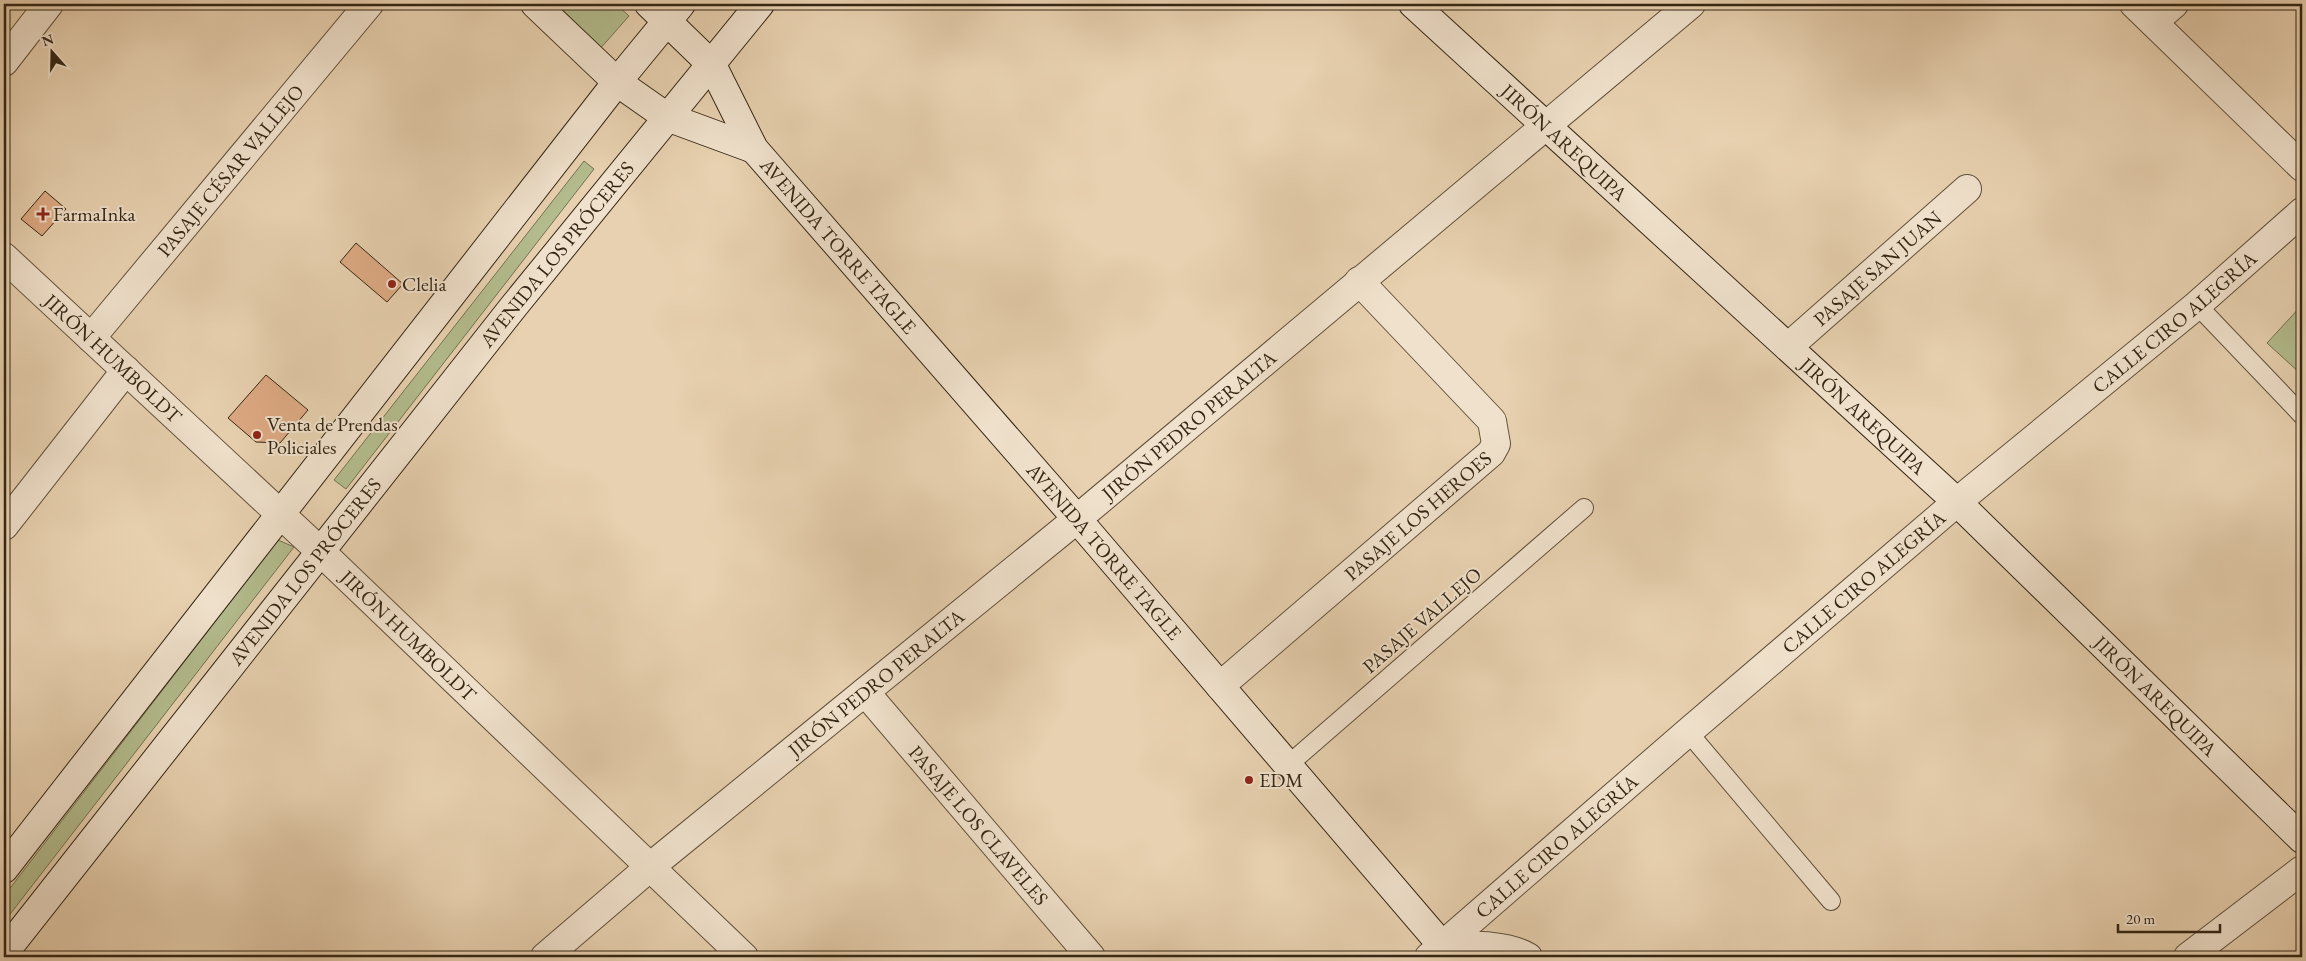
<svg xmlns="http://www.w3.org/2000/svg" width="2306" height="961" font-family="'EB Garamond',serif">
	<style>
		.green { fill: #b3bc8d; stroke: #747151 }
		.building { fill: #deaa84; stroke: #342615 }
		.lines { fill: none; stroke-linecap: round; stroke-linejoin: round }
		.lane-casing { stroke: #61513c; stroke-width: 20 }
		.street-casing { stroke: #61513c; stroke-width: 30 }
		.secondary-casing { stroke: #342615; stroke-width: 30 }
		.lane { stroke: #f0e1cc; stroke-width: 18 }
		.street { stroke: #f0e1cc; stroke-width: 28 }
		.secondary { stroke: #f0e1cc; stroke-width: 28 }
		.poi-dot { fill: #8f2418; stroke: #f0e1cc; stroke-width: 2 }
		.labels { text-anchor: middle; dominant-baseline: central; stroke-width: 4; stroke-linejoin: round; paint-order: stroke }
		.street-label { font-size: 20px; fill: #342615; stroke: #f0e1cc }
		.poi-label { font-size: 20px; fill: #342615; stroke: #f0e1cc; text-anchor: start }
	</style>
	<rect width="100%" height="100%" fill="#e8d1b0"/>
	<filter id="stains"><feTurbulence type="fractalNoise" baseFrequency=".004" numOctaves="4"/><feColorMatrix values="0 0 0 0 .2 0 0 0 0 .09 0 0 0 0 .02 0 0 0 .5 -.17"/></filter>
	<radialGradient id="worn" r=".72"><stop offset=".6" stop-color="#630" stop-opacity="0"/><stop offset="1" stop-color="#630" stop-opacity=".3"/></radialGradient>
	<g class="green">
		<polygon points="551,4 616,4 629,16 599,50"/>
		<polygon points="584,161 594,169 346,489 334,480"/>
		<polygon points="2302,305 2302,375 2267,343"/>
		<polygon points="278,540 294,547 4,922 4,896"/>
	</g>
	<g class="building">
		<polygon points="45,191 66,209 42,236 21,219"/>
		<polygon points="356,243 403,284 387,302 340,262"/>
		<polygon points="266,375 308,410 280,443 256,442 228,418"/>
	</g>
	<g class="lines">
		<defs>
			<g id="lane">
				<polyline points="2197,305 2302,415"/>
				<polyline points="1688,732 1831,901"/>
				<polyline points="1288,765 1584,508"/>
			</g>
			<g id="street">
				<polyline points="2134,4 2302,167"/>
				<polyline points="2153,22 2174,4"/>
				<polyline points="4,62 49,4"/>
				<path id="s1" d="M4 257 320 551 744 957"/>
				<path id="s2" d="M91 338 369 4"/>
				<path id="s3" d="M1788 347 1967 189"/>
				<polyline points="4,526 126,370"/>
				<path id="s4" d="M1220 686 1491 453 1496 444 1492 421 1359 281"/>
				<path id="s5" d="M865 692 1091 957"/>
				<path d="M1442 946C1469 946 1504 943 1528 957"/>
				<path id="s6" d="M545 957 650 867 1077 519 1691 4"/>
				<path id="s7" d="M1429 957 1688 732 1957 502 2197 305 2302 212"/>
				<polyline points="2188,957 2302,870"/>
			</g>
			<g id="secondary">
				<polyline points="535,4 617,82 667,117 754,149"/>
				<path id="s8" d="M649 4 712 65 754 149 1077 519 1452 957"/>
				<path id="s9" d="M1413 4 1957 502 2302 839"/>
				<polyline points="4,869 617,82 681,4"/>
				<path id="s10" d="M4 953 514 306 760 4"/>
			</g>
		</defs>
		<use href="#lane" class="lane-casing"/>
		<use href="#street" class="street-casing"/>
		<use href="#secondary" class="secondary-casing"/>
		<use href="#lane" class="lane"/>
		<use href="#street" class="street"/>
		<use href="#secondary" class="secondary"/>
	</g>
	<g class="poi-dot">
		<path d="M40.5 206.5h5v5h5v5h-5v5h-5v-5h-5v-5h5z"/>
		<circle cx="392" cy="284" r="5"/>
		<circle cx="257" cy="435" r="5"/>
		<circle cx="1249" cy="780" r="5"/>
	</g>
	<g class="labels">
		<g class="street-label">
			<text stroke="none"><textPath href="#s9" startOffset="205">JIRÓN AREQUIPA</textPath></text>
			<text stroke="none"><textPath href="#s2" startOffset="218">PASAJE CÉSAR VALLEJO</textPath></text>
			<text stroke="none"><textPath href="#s8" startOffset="310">AVENIDA TORRE TAGLE</textPath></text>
			<text stroke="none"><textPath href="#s10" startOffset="891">AVENIDA LOS PRÓCERES</textPath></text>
			<text stroke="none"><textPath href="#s3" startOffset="119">PASAJE SAN JUAN</textPath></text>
			<text stroke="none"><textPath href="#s7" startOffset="979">CALLE CIRO ALEGRÍA</textPath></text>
			<text stroke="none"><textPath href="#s1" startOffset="149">JIRÓN HUMBOLDT</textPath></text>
			<text stroke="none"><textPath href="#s9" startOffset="610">JIRÓN AREQUIPA</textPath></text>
			<text stroke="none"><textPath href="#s6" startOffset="835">JIRÓN PEDRO PERALTA</textPath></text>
			<text stroke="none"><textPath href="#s4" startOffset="261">PASAJE LOS HEROES</textPath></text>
			<text stroke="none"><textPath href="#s8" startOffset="715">AVENIDA TORRE TAGLE</textPath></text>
			<text stroke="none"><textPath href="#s10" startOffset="486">AVENIDA LOS PRÓCERES</textPath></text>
			<text stroke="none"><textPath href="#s7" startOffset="574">CALLE CIRO ALEGRÍA</textPath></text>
			<text transform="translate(1422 620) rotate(-41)">PASAJE VALLEJO</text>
			<text stroke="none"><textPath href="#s1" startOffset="554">JIRÓN HUMBOLDT</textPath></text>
			<text stroke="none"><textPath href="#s6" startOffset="430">JIRÓN PEDRO PERALTA</textPath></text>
			<text stroke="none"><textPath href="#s9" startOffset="1015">JIRÓN AREQUIPA</textPath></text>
			<text stroke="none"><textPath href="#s5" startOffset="175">PASAJE LOS CLAVELES</textPath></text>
			<text stroke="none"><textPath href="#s7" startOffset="169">CALLE CIRO ALEGRÍA</textPath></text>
		</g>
		<g class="poi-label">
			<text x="53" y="214">FarmaInka</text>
			<text x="402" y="284">Clelia</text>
			<text x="267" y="424">Venta de Prendas<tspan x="267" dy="23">Policiales</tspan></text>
			<text x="1259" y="780">EDM</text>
		</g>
	</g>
	<rect width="2306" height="961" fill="none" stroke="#e8d1b0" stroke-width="20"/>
	<rect x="5" y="5" width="2296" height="951" fill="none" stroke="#342615" stroke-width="2.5"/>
	<rect x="10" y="10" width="2286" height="941" fill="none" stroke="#342615"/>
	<g transform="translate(52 52) rotate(340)" stroke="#f0e1cc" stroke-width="4" paint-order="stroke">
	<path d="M0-4L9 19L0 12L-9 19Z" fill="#342615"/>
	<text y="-8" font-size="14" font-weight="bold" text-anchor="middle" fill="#342615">N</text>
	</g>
	<path d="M2118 924v8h102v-8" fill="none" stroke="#342615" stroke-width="2.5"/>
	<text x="2126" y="924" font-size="15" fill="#342615" stroke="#f0e1cc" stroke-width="4" paint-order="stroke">20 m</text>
	<rect width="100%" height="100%" filter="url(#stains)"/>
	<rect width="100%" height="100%" fill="url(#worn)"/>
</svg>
